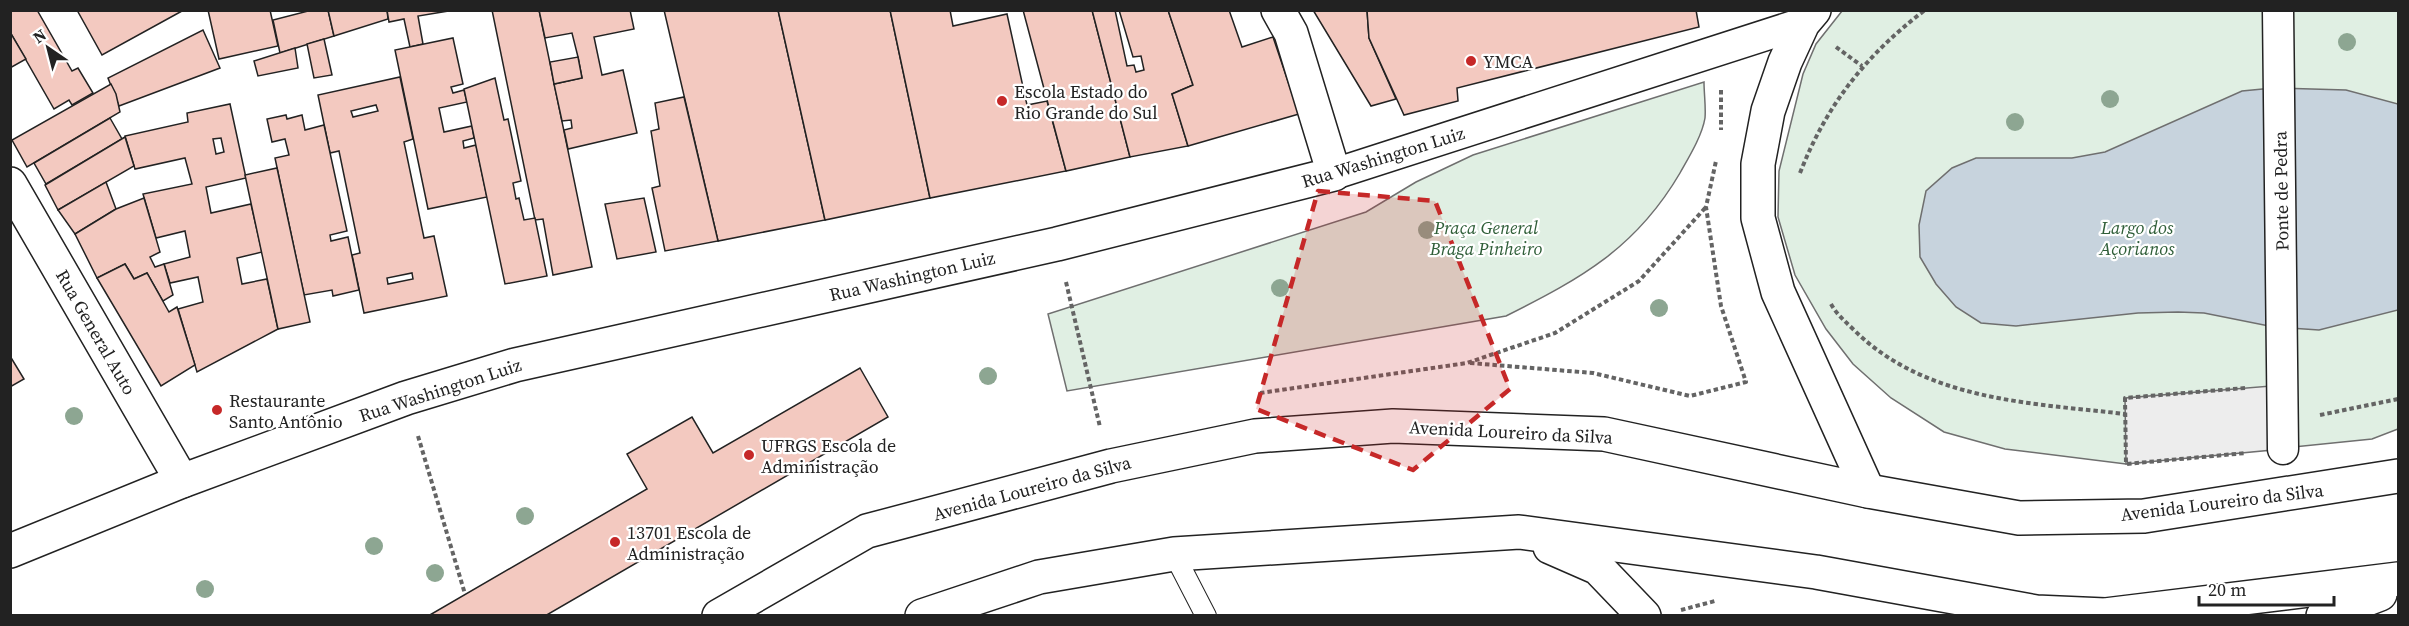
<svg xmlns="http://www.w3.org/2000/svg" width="2409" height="626" font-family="'Source Serif 4',serif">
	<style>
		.green { fill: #e0efe3; stroke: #6f6f6f; stroke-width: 1.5 }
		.parking { fill: #ededed; stroke: #6f6f6f; stroke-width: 1.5 }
		.water { fill: #c7d3dd; stroke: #6f6f6f; stroke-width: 1.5 }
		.building { fill: #f3c9c0; stroke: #222; stroke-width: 1.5; fill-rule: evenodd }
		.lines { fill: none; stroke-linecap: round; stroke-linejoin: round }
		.service-casing { stroke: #222; stroke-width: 22 }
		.pedestrian-casing { stroke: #222; stroke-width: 33 }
		.minor-casing { stroke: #222; stroke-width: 36 }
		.secondary-casing { stroke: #222; stroke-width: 36 }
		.path { stroke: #646464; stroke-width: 4; stroke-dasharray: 4.5 3; stroke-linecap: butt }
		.service { stroke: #fff; stroke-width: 20 }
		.pedestrian { stroke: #fff; stroke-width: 30 }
		.minor { stroke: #fff; stroke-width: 33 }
		.secondary { stroke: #fff; stroke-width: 33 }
		.tree { fill: #8da692 }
		.marked { fill: #c62828; fill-opacity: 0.2; stroke: #c62828; stroke-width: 4.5; stroke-dasharray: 12 8; stroke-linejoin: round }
		.poi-dot { fill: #c62828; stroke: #fff; stroke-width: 2 }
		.labels { text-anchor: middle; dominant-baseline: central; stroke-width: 4.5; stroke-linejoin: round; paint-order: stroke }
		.poi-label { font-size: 18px; fill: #222; stroke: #fff; text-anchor: start }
		.street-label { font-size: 18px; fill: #222; stroke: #fff }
		.park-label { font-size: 18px; font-style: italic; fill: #2f5e38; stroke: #fff }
	</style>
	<rect width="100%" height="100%" fill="#fff"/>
	<g class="green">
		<polygon points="1842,11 2398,11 2398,429 2372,439 2126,464 2005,449 1944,432 1891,398 1853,364 1826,329 1795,275 1778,217 1779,171 1803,74 1816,44"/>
		<path d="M1704 82C1704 94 1706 107 1705 118 1702 136 1689 157 1680 173 1636 248 1582 278 1506 316L1067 391 1048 314 1366 212 1416 182 1473 155Z"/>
	</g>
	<polygon class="parking" points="2283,385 2283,449 2126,464 2125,398"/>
	<polygon class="water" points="2273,88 2346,90 2398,104 2398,310 2319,330 2274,327 2204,313 2178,312 2138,313 2016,326 1981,323 1956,307 1936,284 1920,257 1919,225 1926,191 1952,168 1976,158 2072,158 2105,152 2242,91"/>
	<g class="building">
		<polygon points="10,10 37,10 72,71 78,68 93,93 72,105 69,100 54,109 10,32"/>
		<polygon points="77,10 181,10 182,11 102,55"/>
		<polygon points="208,10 270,10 278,46 219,59"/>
		<polygon points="312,10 328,10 334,36 280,53 273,20"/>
		<polygon points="328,10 387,10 388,19 334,36"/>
		<polygon points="387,10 448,10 448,11 418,16 423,44 410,47 404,19 389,22"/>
		<polygon points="492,10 539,10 592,267 553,275 543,219 535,220"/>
		<polygon points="539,10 630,10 634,29 594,37 602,75 623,70 637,133 568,149 564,130 572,128 571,120 562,121 554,84 582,78 578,57 572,33 545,38"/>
		<polygon points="664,10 778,10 825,220 718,241"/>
		<polygon points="778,10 890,10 930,198 825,220"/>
		<polygon points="890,10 950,10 953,26 1007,14 1027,105 1047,101 1066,171 930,198"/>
		<polygon points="1023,10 1092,10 1130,157 1066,171"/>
		<polygon points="1092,10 1115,10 1127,66 1134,65 1136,72 1144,70 1141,56 1133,57 1119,10 1168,10 1193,85 1172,94 1188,146 1130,157"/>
		<polygon points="1168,10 1229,10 1242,47 1273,37 1299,114 1188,146 1172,94 1193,85"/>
		<polygon points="1313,10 1367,10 1369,38 1396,99 1371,106"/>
		<polygon points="1367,10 1696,10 1699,27 1457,88 1458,101 1404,115 1369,38"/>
		<polygon points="203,30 220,68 119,106 108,78"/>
		<polygon points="10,32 26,59 10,68"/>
		<polygon points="453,38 463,84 451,87 453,93 464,90 467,102 439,108 444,132 472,126 474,138 463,141 464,148 476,145 487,197 428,209 395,50"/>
		<polygon points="324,39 332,75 314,78 307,44"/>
		<polygon points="295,48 298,68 258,76 254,61"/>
		<polygon points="578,57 582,78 554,84 550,62"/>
		<path d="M400 77 413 139 404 142 424 238 434 236 447 296 364 313 352 255 360 253 339 151 330 153 318 95ZM376 105 378 111 353 117 351 111ZM412 273 413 279 388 284 387 278Z"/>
		<polygon points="495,78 504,120 508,119 521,181 513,183 516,199 519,198 524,220 535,218 547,276 505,284 464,89"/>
		<polygon points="111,84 116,94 120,112 27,167 12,140"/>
		<polygon points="684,97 718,241 665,251 652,188 660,186 651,131 659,129 655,103"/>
		<path d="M230 104 246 178 206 187 211 213 251 204 262 252 237 258 242 284 267 279 278 329 197 372 178 309 203 302 198 277 170 283 164 264 190 257 185 231 156 238 143 194 192 184 185 158 135 169 125 136 188 122 187 113ZM221 138 224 152 216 154 213 139Z"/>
		<polygon points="286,115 287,119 302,115 305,130 324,125 347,231 330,235 331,241 348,237 359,290 333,296 332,290 304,295 275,158 289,155 285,139 272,142 267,119"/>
		<polygon points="110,118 122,139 46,184 34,163"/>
		<polygon points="125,137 134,166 58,210 45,185"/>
		<polygon points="277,168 310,322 278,329 245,175"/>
		<polygon points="106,182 116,209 75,234 58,210"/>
		<polygon points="144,198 160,252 150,257 155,267 164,264 173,295 163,301 147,273 134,279 125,264 97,278 75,234 116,209"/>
		<polygon points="644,198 656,252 617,259 605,204"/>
		<polygon points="125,264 134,279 147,273 169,312 177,307 195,365 161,386 97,278"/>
		<polygon points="10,356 24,379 10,387"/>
		<polygon points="860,368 888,417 545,616 428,616 647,489 627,454 692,417 713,453"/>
	</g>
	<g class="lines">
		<defs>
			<polyline id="service" points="1174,554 1206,616"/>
			<g id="pedestrian">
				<polyline points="2278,10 2283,449"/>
				<polyline points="1334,174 1803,23"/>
			</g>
			<g id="minor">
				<polyline points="10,184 182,481"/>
				<polyline points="10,551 182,481 406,398 515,365 1057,244 1334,174 1291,33 1278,10"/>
			</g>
			<g id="secondary">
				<polyline points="1814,10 1803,23 1785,62 1768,111 1758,164 1758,218 1778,292 1868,491"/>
				<polyline points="1550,547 1598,568 1644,616"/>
				<polyline points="719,616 867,531 1111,466 1255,436 1393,426 1604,434 1868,491 2019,518 2144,516 2398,476"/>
				<polyline points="922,616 1039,577 1174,554 1519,532 1816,572 2036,612 2105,615 2398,579"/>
				<polyline points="2323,616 2380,594"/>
			</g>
		</defs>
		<use href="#service" class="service-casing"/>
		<use href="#pedestrian" class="pedestrian-casing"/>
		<use href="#minor" class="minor-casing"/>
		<use href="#secondary" class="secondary-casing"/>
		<g class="path">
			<polyline points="1836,47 1862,66"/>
			<polyline points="1721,90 1721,130"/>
			<path d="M1800 173C1827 104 1866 55 1925 10"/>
			<polyline points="1066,282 1100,427"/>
			<path d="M1831 304C1837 315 1846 322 1855 331 1927 401 2031 403 2125 414"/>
			<polyline points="1470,363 1593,373 1690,396 1746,382 1721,306 1706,207 1716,161"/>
			<polyline points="2245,388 2125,398 2126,464 2246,453"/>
			<polyline points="1260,393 1467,363 1555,333 1639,281 1706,207"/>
			<polyline points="2320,415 2398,399"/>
			<polyline points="418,436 465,594"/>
			<polyline points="1681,610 1715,601"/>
		</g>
		<use href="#service" class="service"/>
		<use href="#pedestrian" class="pedestrian"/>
		<use href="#minor" class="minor"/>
		<use href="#secondary" class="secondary"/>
	</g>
	<g class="tree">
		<circle cx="2347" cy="42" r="9"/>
		<circle cx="2110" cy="99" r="9"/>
		<circle cx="2015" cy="122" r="9"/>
		<circle cx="1427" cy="230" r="9"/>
		<circle cx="1280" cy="288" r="9"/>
		<circle cx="1659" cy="308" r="9"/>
		<circle cx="988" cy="376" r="9"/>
		<circle cx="74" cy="416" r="9"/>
		<circle cx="525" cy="516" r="9"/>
		<circle cx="374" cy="546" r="9"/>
		<circle cx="435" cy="573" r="9"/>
		<circle cx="205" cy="589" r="9"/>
	</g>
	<path class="marked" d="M1318 191 1435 201 1510 389 1413 470 1256 409Z"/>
	<g class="poi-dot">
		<circle cx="1471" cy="61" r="6"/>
		<circle cx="1002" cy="101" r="6"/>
		<circle cx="217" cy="410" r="6"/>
		<circle cx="749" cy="455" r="6"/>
		<circle cx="615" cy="542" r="6"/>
	</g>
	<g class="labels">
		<g class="poi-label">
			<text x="1483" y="61">YMCA</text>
			<text x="1014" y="91">Escola Estado do<tspan x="1014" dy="21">Rio Grande do Sul</tspan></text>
			<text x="229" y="400">Restaurante<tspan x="229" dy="21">Santo Antônio</tspan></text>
			<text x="761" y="445">UFRGS Escola de<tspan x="761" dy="21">Administração</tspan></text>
			<text x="627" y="532">13701 Escola de<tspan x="627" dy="21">Administração</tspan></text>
		</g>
		<g class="street-label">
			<text transform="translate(1383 157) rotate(-17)">Rua Washington Luiz</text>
			<text transform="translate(2281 191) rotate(-91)">Ponte de Pedra</text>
			<text transform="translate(912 276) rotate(-13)">Rua Washington Luiz</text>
			<text transform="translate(96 332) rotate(60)">Rua General Auto</text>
			<text transform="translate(440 390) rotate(-18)">Rua Washington Luiz</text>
			<text transform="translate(1511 432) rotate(3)">Avenida Loureiro da Silva</text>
			<text transform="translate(1032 488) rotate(-15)">Avenida Loureiro da Silva</text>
			<text transform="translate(2222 502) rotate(-7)">Avenida Loureiro da Silva</text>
		</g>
		<g class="park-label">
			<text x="1486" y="227">Praça General<tspan x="1486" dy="21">Braga Pinheiro</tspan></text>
			<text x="2137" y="227">Largo dos<tspan x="2137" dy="21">Açorianos</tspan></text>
		</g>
	</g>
	<rect width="2409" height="626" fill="none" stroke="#222222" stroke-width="24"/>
	<g transform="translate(48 48) rotate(325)" stroke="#ffffff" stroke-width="4.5" paint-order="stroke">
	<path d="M0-4.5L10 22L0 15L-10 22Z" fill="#222222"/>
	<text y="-9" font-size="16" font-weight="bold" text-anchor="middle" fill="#222222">N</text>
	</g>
	<path d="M2199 596v9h135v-9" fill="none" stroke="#222222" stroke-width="3"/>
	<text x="2208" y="596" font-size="18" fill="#222222" stroke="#ffffff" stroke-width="4.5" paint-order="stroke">20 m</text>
</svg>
